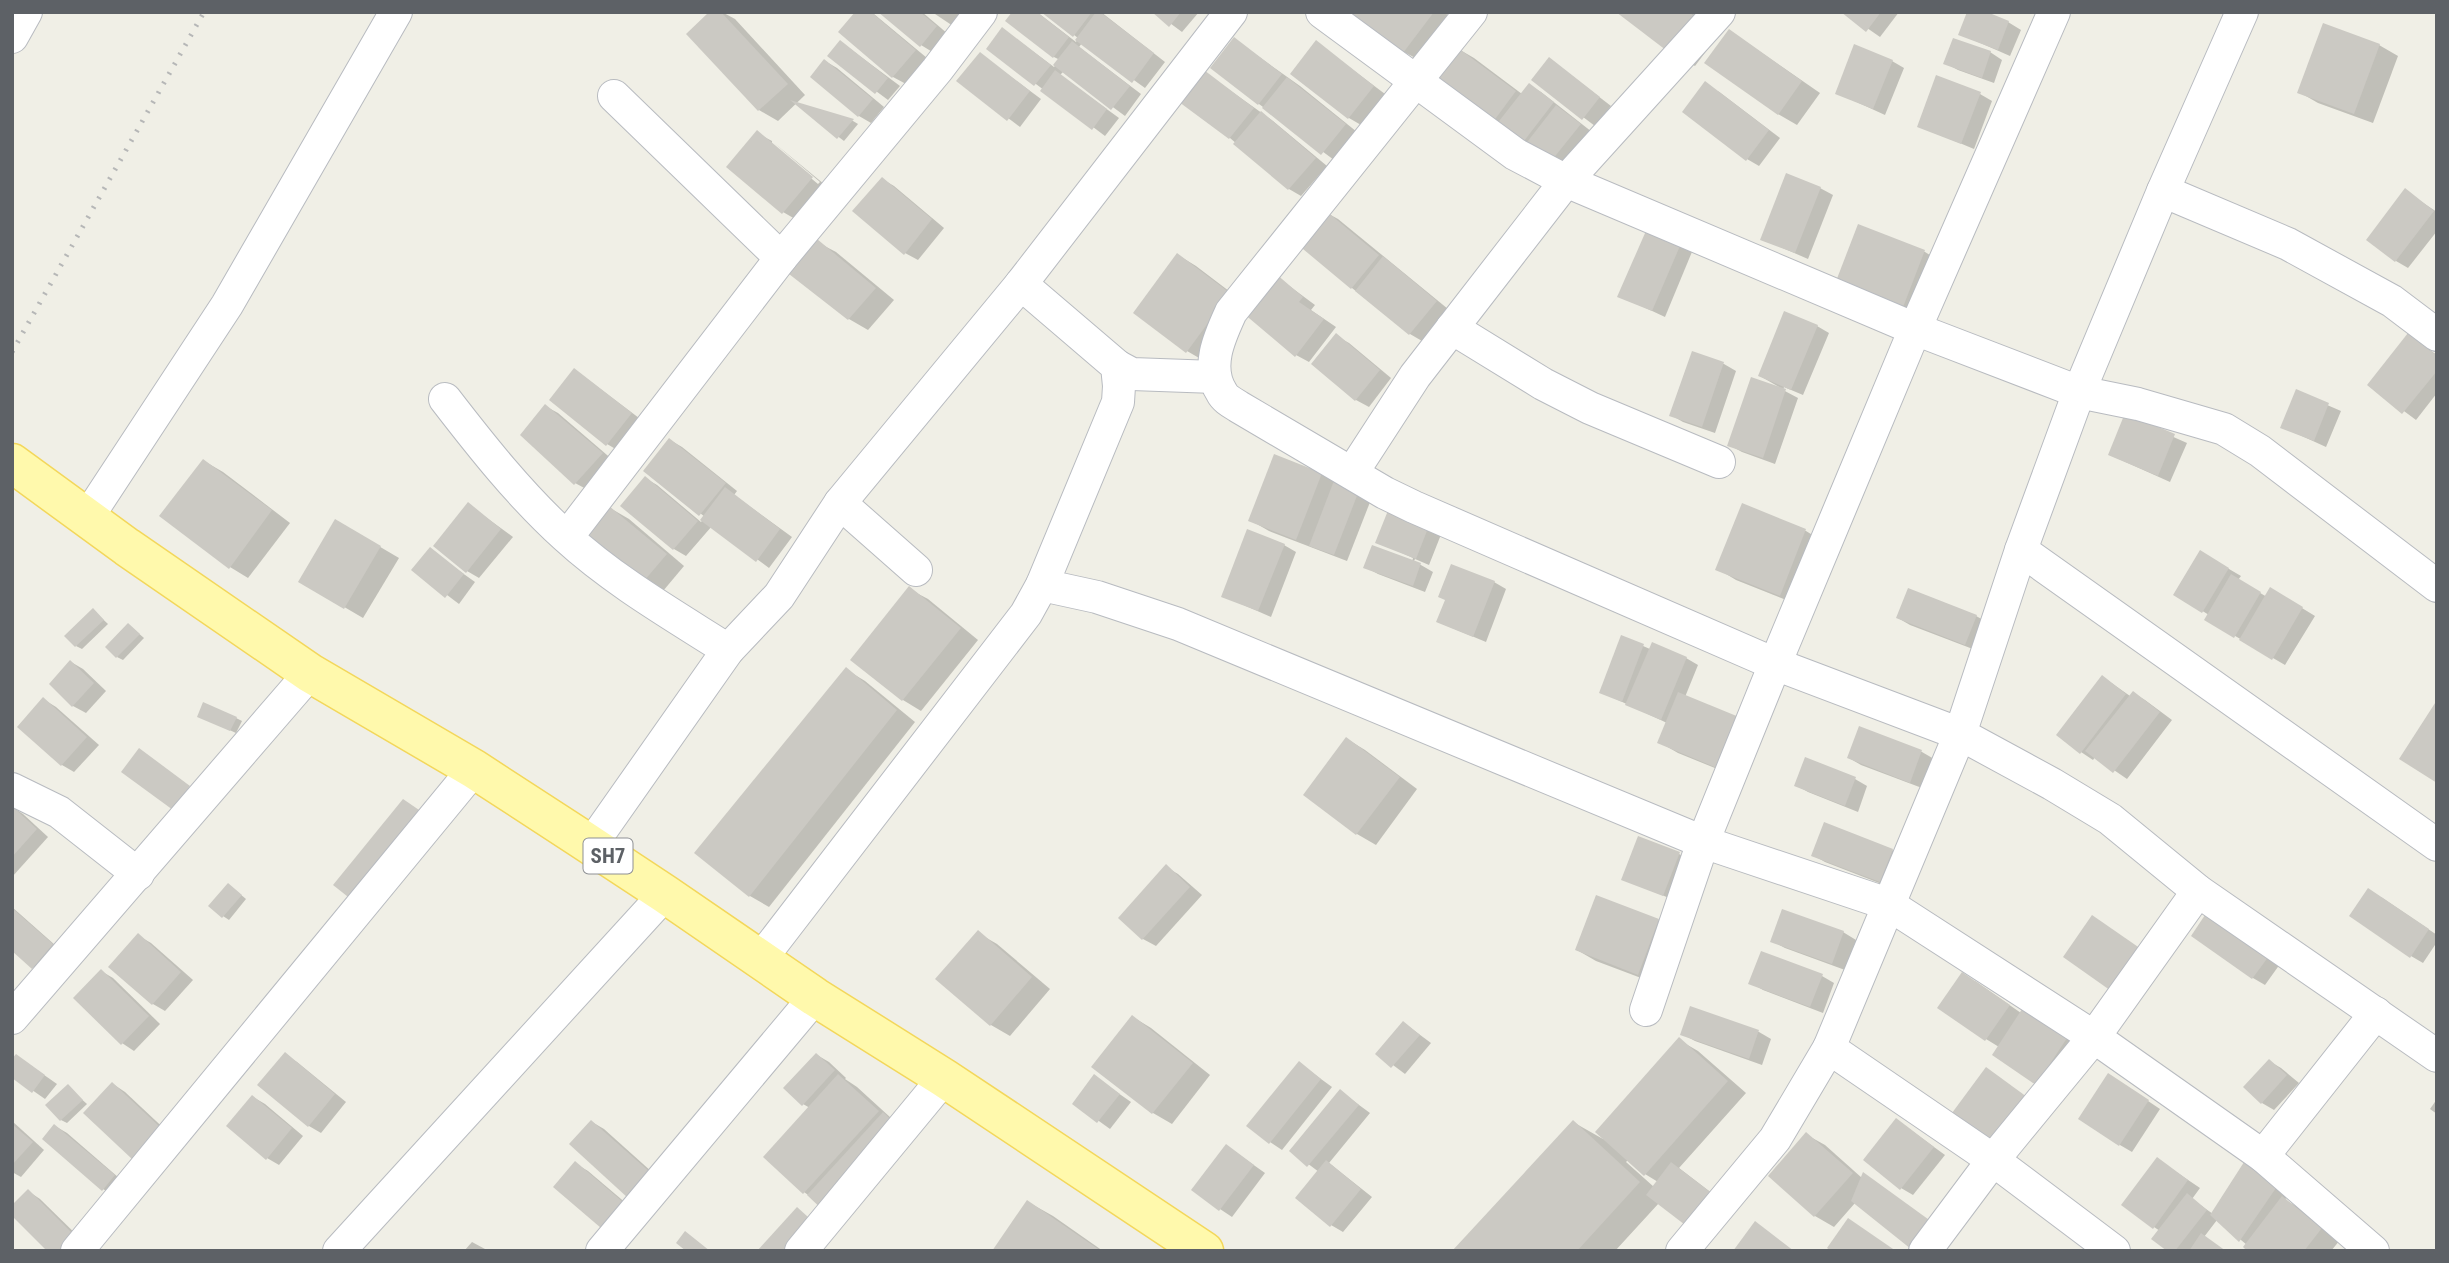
<svg xmlns="http://www.w3.org/2000/svg" width="2449" height="1263" font-family="'Roboto Condensed',sans-serif">
	<style>
		.shadow { fill: #0003; fill-rule: evenodd }
		.building { fill: #cbc9c3 }
		.lines { fill: none; stroke-linecap: round; stroke-linejoin: round }
		.minor-casing { stroke: #b8bbc0; stroke-width: 34 }
		.major-casing { stroke: #f3d75b; stroke-width: 41 }
		.minor { stroke: #fff; stroke-width: 32 }
		.major { stroke: #fff9ac; stroke-width: 38 }
		.rail { stroke: #b6b7b7; stroke-width: 5; stroke-dasharray: 2 9; stroke-linecap: butt }
		.labels { text-anchor: middle; dominant-baseline: central; stroke-width: 5; stroke-linejoin: round; paint-order: stroke }
		.shield { fill: #fff; stroke: #8e9094; stroke-width: 2 }
		.shield-label { font-size: 21px; font-weight: bold; fill: #5d6166 }
	</style>
	<rect width="100%" height="100%" fill="#f0efe6"/>
	<g class="shadow">
		<polygon points="712,12 722,12 735,19 805,95 778,121 759,110"/>
		<polygon points="857,12 874,14 927,58 906,84 893,77 841,32"/>
		<polygon points="881,12 922,12 948,34 934,53 921,45"/>
		<polygon points="932,12 963,12 953,26"/>
		<polygon points="1014,12 1037,12 1076,42 1078,38 1044,12 1101,12 1165,62 1145,88 1082,43 1079,47 1141,94 1125,116 1064,71 1060,75 1119,118 1105,136 988,48 1003,29 1054,67 1060,60 1054,57"/>
		<polygon points="1155,12 1199,12 1182,32"/>
		<polygon points="1353,12 1444,12 1455,21 1423,62 1404,52"/>
		<polygon points="1619,12 1691,12 1719,34 1695,66 1676,55"/>
		<polygon points="1844,12 1899,12 1880,37"/>
		<polygon points="2008,22 2021,30 2010,56 1960,34"/>
		<polygon points="1730,31 1820,93 1797,125 1778,114"/>
		<polygon points="1234,39 1300,86 1357,132 1334,160 1259,104"/>
		<polygon points="841,42 900,86 888,100 829,56"/>
		<polygon points="1316,42 1385,94 1361,125 1349,118"/>
		<polygon points="2379,45 2398,56 2373,123 2318,103 2299,92"/>
		<polygon points="1455,47 1474,58 1522,94 1529,85 1541,92 1592,132 1561,171 1491,124"/>
		<polygon points="1990,52 2002,60 1994,83 1958,70 1945,63"/>
		<polygon points="980,54 1041,99 1020,127 959,81"/>
		<polygon points="1550,59 1611,106 1595,126 1534,80"/>
		<polygon points="825,61 837,68 884,107 871,123 859,116 812,77"/>
		<polygon points="1892,61 1904,68 1885,115 1837,93"/>
		<polygon points="1200,69 1273,121 1327,166 1301,196 1289,189 1230,138"/>
		<polygon points="1718,91 1780,138 1759,166 1747,159"/>
		<polygon points="1980,94 1992,101 1974,149 1919,126"/>
		<polygon points="797,105 853,121 858,124 844,141"/>
		<polygon points="757,133 772,141 772,146 818,184 820,182 773,142 830,189 802,223 783,212"/>
		<polygon points="882,179 894,186 944,228 918,260 905,253"/>
		<polygon points="1820,188 1833,195 1808,259 1762,239"/>
		<polygon points="2405,191 2437,212 2437,231 2408,268 2396,261"/>
		<polygon points="1325,212 1338,219 1448,309 1422,341 1410,334 1352,288"/>
		<polygon points="1649,226 1694,247 1665,317 1620,296"/>
		<polygon points="1859,227 1925,252 1943,263 1920,324 1854,299"/>
		<polygon points="817,242 836,252 894,300 868,330 849,319"/>
		<polygon points="1178,255 1196,266 1250,307 1276,276 1315,305 1311,310 1336,327 1309,362 1296,355 1244,311 1206,362 1187,351"/>
		<polygon points="1817,326 1829,333 1803,395 1784,387 1783,390 1798,398 1775,464 1742,452 1729,445 1779,387 1760,376"/>
		<polygon points="2408,335 2437,355 2437,393 2416,420 2369,385"/>
		<polygon points="1336,336 1349,343 1391,378 1369,407 1356,400 1313,364"/>
		<polygon points="1693,353 1724,364 1736,371 1715,433 1683,422 1671,415"/>
		<polygon points="575,370 643,421 619,451 607,444"/>
		<polygon points="2297,392 2341,411 2326,447 2282,427"/>
		<polygon points="545,406 558,413 614,461 588,490 575,483"/>
		<polygon points="2126,416 2187,443 2170,482 2110,455"/>
		<polygon points="670,440 682,447 737,491 734,495 792,537 769,568 712,526 686,556 674,549 645,478 657,485 701,522 705,517 646,470"/>
		<polygon points="204,461 223,472 290,523 248,578 230,567"/>
		<polygon points="1321,474 1372,497 1347,561 1269,531 1250,520"/>
		<polygon points="469,505 513,537 479,578 467,571"/>
		<polygon points="1743,506 1806,531 1824,542 1799,605 1736,580 1718,569"/>
		<polygon points="610,508 629,519 684,566 658,597 639,586"/>
		<polygon points="1390,510 1442,532 1429,565 1415,559 1414,561 1433,572 1425,592 1378,574 1365,567 1412,562 1413,558 1378,542"/>
		<polygon points="336,521 399,558 363,618 300,581"/>
		<polygon points="1284,545 1296,552 1271,617 1223,596"/>
		<polygon points="430,550 475,582 459,604 414,570"/>
		<polygon points="2200,552 2241,576 2238,580 2267,597 2271,589 2315,616 2285,665 2206,619 2209,615 2175,594"/>
		<polygon points="1494,582 1506,589 1486,642 1438,622"/>
		<polygon points="909,589 928,599 978,640 921,711 903,700"/>
		<polygon points="93,610 108,624 82,649 76,646"/>
		<polygon points="1976,616 1989,623 1978,651 1910,625 1898,618"/>
		<polygon points="129,625 144,638 123,660 117,657"/>
		<polygon points="1622,637 1650,649 1686,658 1698,665 1685,697 1737,777 1678,753 1659,742 1667,723 1601,692"/>
		<polygon points="71,662 83,669 106,691 86,713 73,706 51,684"/>
		<polygon points="847,670 865,681 915,722 769,907 750,896 697,853"/>
		<polygon points="2103,677 2130,696 2133,693 2145,700 2172,720 2127,779 2095,757 2093,760 2081,752"/>
		<polygon points="43,699 56,707 99,745 74,772 62,765 19,727"/>
		<polygon points="236,718 242,721 236,733 205,719"/>
		<polygon points="1860,728 1922,752 1934,759 1922,788 1861,765 1849,758"/>
		<polygon points="1347,739 1365,750 1417,789 1376,845 1357,834 1305,795"/>
		<polygon points="1855,779 1867,786 1858,812 1808,792 1796,785"/>
		<polygon points="12,807 23,814 48,837 12,877"/>
		<polygon points="1892,850 1904,858 1892,888 1825,862 1813,855"/>
		<polygon points="1679,854 1691,861 1676,901 1624,879"/>
		<polygon points="1166,867 1178,874 1202,895 1156,946 1143,939 1120,918"/>
		<polygon points="234,889 246,899 229,920 223,916"/>
		<polygon points="2381,897 2437,935 2437,942 2423,963 2411,956"/>
		<polygon points="12,907 64,953 46,974 33,967 12,949"/>
		<polygon points="2208,914 2280,964 2265,985 2253,978"/>
		<polygon points="1658,920 1677,931 1657,984 1596,961 1577,950"/>
		<polygon points="1843,932 1856,940 1845,970 1785,948 1772,941"/>
		<polygon points="978,933 997,944 1050,989 1010,1036 991,1025"/>
		<polygon points="139,936 151,943 193,980 165,1011 153,1004"/>
		<polygon points="101,971 113,978 160,1024 134,1051 122,1043"/>
		<polygon points="1822,976 1834,983 1823,1013 1763,990 1751,983"/>
		<polygon points="1975,981 2021,1013 2089,1044 2056,1094 1999,1047 1986,1039"/>
		<polygon points="1691,1008 1759,1032 1771,1039 1762,1065 1695,1041 1682,1034"/>
		<polygon points="1133,1017 1151,1028 1210,1075 1172,1124 1153,1113 1094,1066"/>
		<polygon points="1404,1023 1431,1043 1405,1074 1377,1053"/>
		<path d="M1679 1040 1698 1051 1746 1093 1679 1168 1730 1207 1659 1203 1615 1251H1455L1573 1122 1603 1139ZM1628 1160 1645 1174 1658 1182 1654 1187 1626 1162Z"/>
		<polygon points="285,1055 297,1062 346,1102 321,1133 309,1126"/>
		<polygon points="817,1055 829,1062 846,1078 845,1079 857,1087 914,1139 841,1219 804,1192 766,1157 810,1108 803,1104"/>
		<polygon points="17,1056 57,1084 45,1099 12,1076"/>
		<polygon points="2269,1061 2281,1068 2299,1083 2274,1110 2262,1103"/>
		<polygon points="1299,1063 1332,1087 1282,1150 1270,1142"/>
		<polygon points="1095,1077 1131,1102 1110,1129 1074,1103"/>
		<polygon points="2121,1083 2160,1109 2132,1152 2120,1145"/>
		<polygon points="113,1084 125,1092 172,1136 145,1165 133,1158"/>
		<polygon points="68,1087 87,1104 67,1123 61,1120"/>
		<polygon points="1340,1091 1370,1113 1329,1163 1372,1197 1343,1232 1331,1225 1319,1172 1291,1151"/>
		<polygon points="253,1097 265,1104 303,1136 279,1165 267,1158"/>
		<polygon points="2437,1099 2437,1114 2430,1109"/>
		<polygon points="1897,1120 1945,1155 1913,1195 1901,1188"/>
		<polygon points="12,1121 44,1150 21,1177 12,1172"/>
		<polygon points="592,1122 604,1129 662,1181 642,1204"/>
		<polygon points="55,1126 67,1133 126,1184 115,1196 103,1189"/>
		<polygon points="1807,1135 1825,1145 1862,1178 1855,1203 1834,1227 1815,1216"/>
		<polygon points="1227,1146 1265,1173 1232,1217 1220,1209"/>
		<polygon points="2157,1159 2200,1188 2192,1199 2213,1214 2247,1161 2287,1196 2285,1200 2301,1209 2340,1240 2331,1251 2250,1251 2247,1245 2217,1220 2204,1237 2225,1251 2170,1251 2160,1231 2154,1227"/>
		<polygon points="576,1164 588,1171 634,1210 614,1233"/>
		<polygon points="28,1191 40,1199 86,1244 79,1251 50,1251"/>
		<polygon points="1028,1202 1053,1216 1103,1251 994,1251"/>
		<polygon points="472,1242 485,1249 486,1251 464,1251"/>
	</g>
	<g class="building">
		<polygon points="709,12 721,12 788,84 758,111 686,34"/>
		<polygon points="855,12 871,12 916,50 892,78 838,32"/>
		<polygon points="878,12 920,12 937,26 920,47"/>
		<polygon points="1012,12 1037,12 1069,37 1053,58 1005,21"/>
		<polygon points="1041,12 1092,12 1073,37"/>
		<polygon points="1096,12 1100,12 1154,53 1132,83 1075,40"/>
		<polygon points="1152,12 1181,12 1169,27"/>
		<polygon points="1350,12 1434,12 1403,53"/>
		<polygon points="1616,12 1689,12 1701,22 1675,57"/>
		<polygon points="1841,12 1881,12 1866,32"/>
		<polygon points="1967,12 1987,12 2009,21 1998,50 1958,35"/>
		<polygon points="2323,23 2380,44 2354,114 2297,93"/>
		<polygon points="1002,27 1051,65 1034,86 986,49"/>
		<polygon points="1729,29 1802,81 1778,115 1704,63"/>
		<polygon points="1234,37 1282,74 1258,105 1210,68"/>
		<polygon points="1953,38 1991,51 1982,78 1943,64"/>
		<polygon points="840,40 888,78 875,94 827,56"/>
		<polygon points="1316,40 1374,86 1348,119 1290,74"/>
		<polygon points="1072,41 1130,86 1111,110 1053,65"/>
		<polygon points="1854,44 1893,60 1873,109 1835,94"/>
		<polygon points="1454,45 1516,91 1490,126 1428,79"/>
		<polygon points="980,52 1030,91 1007,121 956,81"/>
		<polygon points="1549,57 1600,97 1582,120 1531,80"/>
		<polygon points="824,59 873,99 858,117 810,77"/>
		<polygon points="1200,67 1254,108 1229,139 1175,99"/>
		<polygon points="1055,70 1107,109 1092,130 1040,91"/>
		<polygon points="1936,75 1981,92 1961,144 1917,127"/>
		<polygon points="1287,77 1346,124 1321,155 1262,108"/>
		<polygon points="1705,81 1769,130 1746,161 1682,112"/>
		<polygon points="1529,83 1554,102 1521,145 1496,125"/>
		<polygon points="790,100 854,119 837,139"/>
		<polygon points="1556,105 1581,124 1548,165 1524,146"/>
		<polygon points="1261,111 1316,158 1288,190 1233,144"/>
		<polygon points="757,130 813,177 782,214 726,167"/>
		<polygon points="1786,173 1821,187 1795,253 1760,240"/>
		<polygon points="882,177 932,219 904,255 852,211"/>
		<polygon points="2405,188 2434,211 2395,262 2366,240"/>
		<polygon points="1325,210 1379,255 1351,289 1297,244"/>
		<polygon points="1649,224 1683,239 1652,311 1617,297"/>
		<polygon points="1858,224 1925,250 1900,315 1833,289"/>
		<polygon points="817,239 876,288 848,320 789,274"/>
		<polygon points="1177,253 1230,293 1186,353 1133,313"/>
		<polygon points="1383,256 1437,301 1409,335 1355,291"/>
		<polygon points="1275,273 1303,297 1299,302 1324,319 1295,357 1243,313"/>
		<polygon points="1784,311 1818,325 1791,390 1758,376"/>
		<polygon points="1336,333 1380,370 1355,401 1311,364"/>
		<polygon points="2408,333 2437,356 2437,371 2402,414 2367,385"/>
		<polygon points="1692,351 1724,362 1702,427 1669,416"/>
		<polygon points="574,368 632,413 606,446 549,400"/>
		<polygon points="1751,377 1786,389 1763,458 1727,446"/>
		<polygon points="2296,389 2329,403 2314,441 2280,428"/>
		<polygon points="545,404 603,453 574,485 520,435"/>
		<polygon points="2125,413 2175,434 2158,476 2108,455"/>
		<polygon points="669,438 726,483 699,516 643,471"/>
		<polygon points="1274,454 1322,473 1296,540 1248,521"/>
		<polygon points="203,459 272,510 229,569 159,516"/>
		<polygon points="645,476 698,521 673,550 620,506"/>
		<polygon points="1335,478 1360,488 1334,555 1309,546"/>
		<polygon points="725,487 780,529 756,562 700,520"/>
		<polygon points="468,502 501,529 466,573 433,546"/>
		<polygon points="1742,503 1806,529 1780,596 1715,570"/>
		<polygon points="609,506 667,554 638,588 582,540"/>
		<polygon points="1389,508 1430,523 1416,559 1375,543"/>
		<polygon points="335,519 381,546 344,609 298,582"/>
		<polygon points="1247,529 1285,544 1258,611 1221,597"/>
		<polygon points="1372,545 1421,563 1413,586 1363,568"/>
		<polygon points="430,547 464,574 445,598 411,570"/>
		<polygon points="2200,550 2229,568 2202,613 2173,595"/>
		<polygon points="1451,564 1495,581 1473,637 1436,622 1445,600 1438,597"/>
		<polygon points="2231,574 2261,592 2234,638 2204,620"/>
		<polygon points="909,586 961,628 902,701 850,660"/>
		<polygon points="2270,587 2303,607 2272,660 2239,640"/>
		<polygon points="1908,588 1977,615 1965,645 1896,618"/>
		<polygon points="93,608 104,620 75,647 64,636"/>
		<polygon points="128,623 140,634 116,658 105,647"/>
		<polygon points="1621,635 1644,644 1622,702 1599,693"/>
		<polygon points="1652,642 1687,657 1661,720 1625,705"/>
		<polygon points="70,660 94,683 72,707 49,684"/>
		<polygon points="846,667 897,710 749,897 694,853"/>
		<polygon points="2102,675 2126,694 2080,754 2056,735"/>
		<polygon points="2133,691 2160,712 2113,773 2085,751"/>
		<polygon points="1678,692 1739,717 1717,768 1657,743"/>
		<polygon points="43,697 87,737 61,766 17,727"/>
		<polygon points="2437,700 2437,783 2399,759"/>
		<polygon points="203,702 237,717 230,731 197,717"/>
		<polygon points="1859,726 1922,750 1910,783 1847,758"/>
		<polygon points="1346,737 1400,777 1356,835 1303,795"/>
		<polygon points="139,748 190,786 173,810 121,772"/>
		<polygon points="1805,757 1856,777 1845,806 1794,786"/>
		<polygon points="403,799 422,812 352,900 333,885"/>
		<polygon points="12,806 37,829 12,857"/>
		<polygon points="1824,822 1893,849 1880,882 1811,856"/>
		<polygon points="1638,836 1680,852 1663,896 1621,880"/>
		<polygon points="1166,864 1190,887 1142,940 1118,918"/>
		<polygon points="228,883 242,895 222,918 208,906"/>
		<polygon points="2368,888 2429,929 2410,958 2349,916"/>
		<polygon points="1596,895 1659,919 1638,975 1575,950"/>
		<polygon points="12,908 53,944 32,969 12,951"/>
		<polygon points="1782,909 1844,931 1832,964 1770,942"/>
		<polygon points="2207,912 2269,956 2252,979 2191,936"/>
		<polygon points="2092,915 2144,951 2114,993 2063,957"/>
		<polygon points="978,930 1032,977 990,1026 935,979"/>
		<polygon points="138,933 181,972 152,1005 108,967"/>
		<polygon points="1761,951 1823,974 1810,1007 1748,984"/>
		<polygon points="101,969 149,1016 121,1045 73,998"/>
		<polygon points="1962,972 2010,1005 1985,1041 1937,1008"/>
		<polygon points="2026,1003 2071,1032 2036,1085 1992,1055"/>
		<polygon points="1690,1006 1759,1030 1749,1059 1680,1035"/>
		<polygon points="1132,1015 1193,1063 1152,1114 1091,1067"/>
		<polygon points="1403,1021 1420,1035 1391,1068 1375,1054"/>
		<polygon points="1679,1037 1728,1081 1644,1176 1595,1132"/>
		<polygon points="285,1052 335,1094 308,1127 257,1085"/>
		<polygon points="816,1053 835,1070 802,1106 783,1088"/>
		<polygon points="16,1054 45,1075 32,1093 12,1078 12,1059"/>
		<polygon points="2269,1059 2287,1075 2261,1104 2243,1087"/>
		<polygon points="1299,1061 1321,1079 1269,1144 1246,1126"/>
		<polygon points="1986,1067 2027,1097 1993,1143 1952,1113"/>
		<polygon points="2108,1073 2149,1100 2119,1146 2078,1119"/>
		<polygon points="838,1074 879,1111 803,1194 763,1157"/>
		<polygon points="1094,1074 1120,1094 1097,1123 1072,1104"/>
		<polygon points="112,1082 161,1128 132,1159 83,1113"/>
		<polygon points="68,1084 83,1100 60,1121 45,1105"/>
		<polygon points="1340,1089 1359,1105 1307,1167 1289,1151"/>
		<polygon points="252,1095 292,1128 266,1160 226,1126"/>
		<polygon points="883,1112 903,1131 827,1214 807,1195"/>
		<polygon points="1896,1118 1934,1147 1900,1190 1863,1160"/>
		<polygon points="591,1120 651,1173 628,1198 569,1144"/>
		<polygon points="1573,1120 1640,1182 1577,1251 1452,1251"/>
		<polygon points="12,1124 33,1142 12,1165"/>
		<polygon points="54,1124 115,1175 102,1191 42,1139"/>
		<polygon points="1806,1132 1853,1173 1814,1217 1768,1176"/>
		<polygon points="1226,1144 1254,1165 1219,1211 1191,1190"/>
		<polygon points="2157,1157 2188,1180 2153,1229 2121,1205"/>
		<polygon points="2246,1159 2276,1188 2239,1242 2210,1215"/>
		<polygon points="1326,1160 1361,1189 1330,1227 1295,1198"/>
		<polygon points="575,1161 623,1202 601,1228 553,1187"/>
		<polygon points="1671,1162 1718,1198 1693,1231 1646,1195"/>
		<polygon points="1863,1172 1932,1222 1911,1249 1851,1201"/>
		<polygon points="28,1189 75,1236 60,1251 47,1251 12,1216 12,1205"/>
		<polygon points="2187,1193 2207,1210 2175,1251 2167,1251 2151,1239"/>
		<polygon points="2282,1196 2322,1228 2304,1251 2247,1251 2243,1247"/>
		<polygon points="1027,1200 1101,1251 992,1251"/>
		<polygon points="797,1207 818,1226 796,1251 757,1251"/>
		<polygon points="1848,1218 1896,1251 1831,1251 1827,1248"/>
		<polygon points="1755,1221 1794,1251 1733,1251"/>
		<polygon points="685,1231 710,1251 686,1251 676,1243"/>
		<polygon points="2201,1233 2226,1251 2189,1251"/>
	</g>
	<g class="lines">
		<defs>
			<g id="minor">
				<polyline points="1322,12 1515,154 1566,181 1915,329 2079,392 2138,404 2224,429 2260,451 2437,586"/>
				<path d="M1471 12 1231 312C1220 336 1205 367 1222 393 1225 399 1233 403 1239 407L1385 493 1414 507 1775 664 1960 734 2052 784 2110 819 2198 891 2437 1056"/>
				<polyline points="12,37 26,12"/>
				<polyline points="614,96 781,258"/>
				<polyline points="2163,191 2288,244 2392,301 2437,335"/>
				<polyline points="1452,328 1543,384 1590,408 1719,462"/>
				<polyline points="1117,366 1132,374 1215,377"/>
				<path d="M445 399C482 447 520 495 565 536 614 581 673 615 728 650"/>
				<polyline points="1352,473 1415,376 1566,181 1719,12"/>
				<polyline points="840,503 916,570"/>
				<polyline points="87,518 227,305 396,12"/>
				<polyline points="567,537 781,258 937,70 981,12"/>
				<polyline points="2021,550 2437,845"/>
				<polyline points="1042,585 1097,597 1178,624 1703,842 1888,904 2094,1037 2263,1156 2373,1251"/>
				<polyline points="12,789 59,812 138,874"/>
				<polyline points="591,845 728,650 779,596 840,503 1021,284 1231,12"/>
				<polyline points="760,960 1026,614 1042,585 1118,402 1119,386 1117,366 1021,284"/>
				<polyline points="1646,1010 1703,842 1775,664 1915,329 2054,12"/>
				<polyline points="12,1018 310,673"/>
				<polyline points="2263,1156 2376,1013"/>
				<polyline points="77,1251 474,769"/>
				<polyline points="339,1251 665,894"/>
				<polyline points="602,1251 815,997"/>
				<polyline points="801,1251 944,1078"/>
				<polyline points="1682,1251 1775,1139 1829,1048"/>
				<polyline points="1925,1251 1993,1160 2094,1037 2198,891"/>
				<polyline points="2114,1251 1993,1160 1829,1048 1960,734 2021,550 2079,392 2163,191 2242,12"/>
			</g>
			<polyline id="major" points="12,463 127,547 310,673 474,769 577,836 665,894 815,997 944,1078 1204,1251"/>
		</defs>
		<use href="#minor" class="minor-casing"/>
		<use href="#major" class="major-casing"/>
		<use href="#minor" class="minor"/>
		<use href="#major" class="major"/>
		<polyline class="rail" points="12,352 204,12"/>
	</g>
	<g class="labels">
		<rect class="shield" x="583.5" y="838.5" width="49" height="35" rx="5"/>
		<g class="shield-label">
			<text x="608" y="856">SH7</text>
		</g>
	</g>
	<rect width="2449" height="1263" fill="none" stroke="#5d6166" stroke-width="28"/>
</svg>
